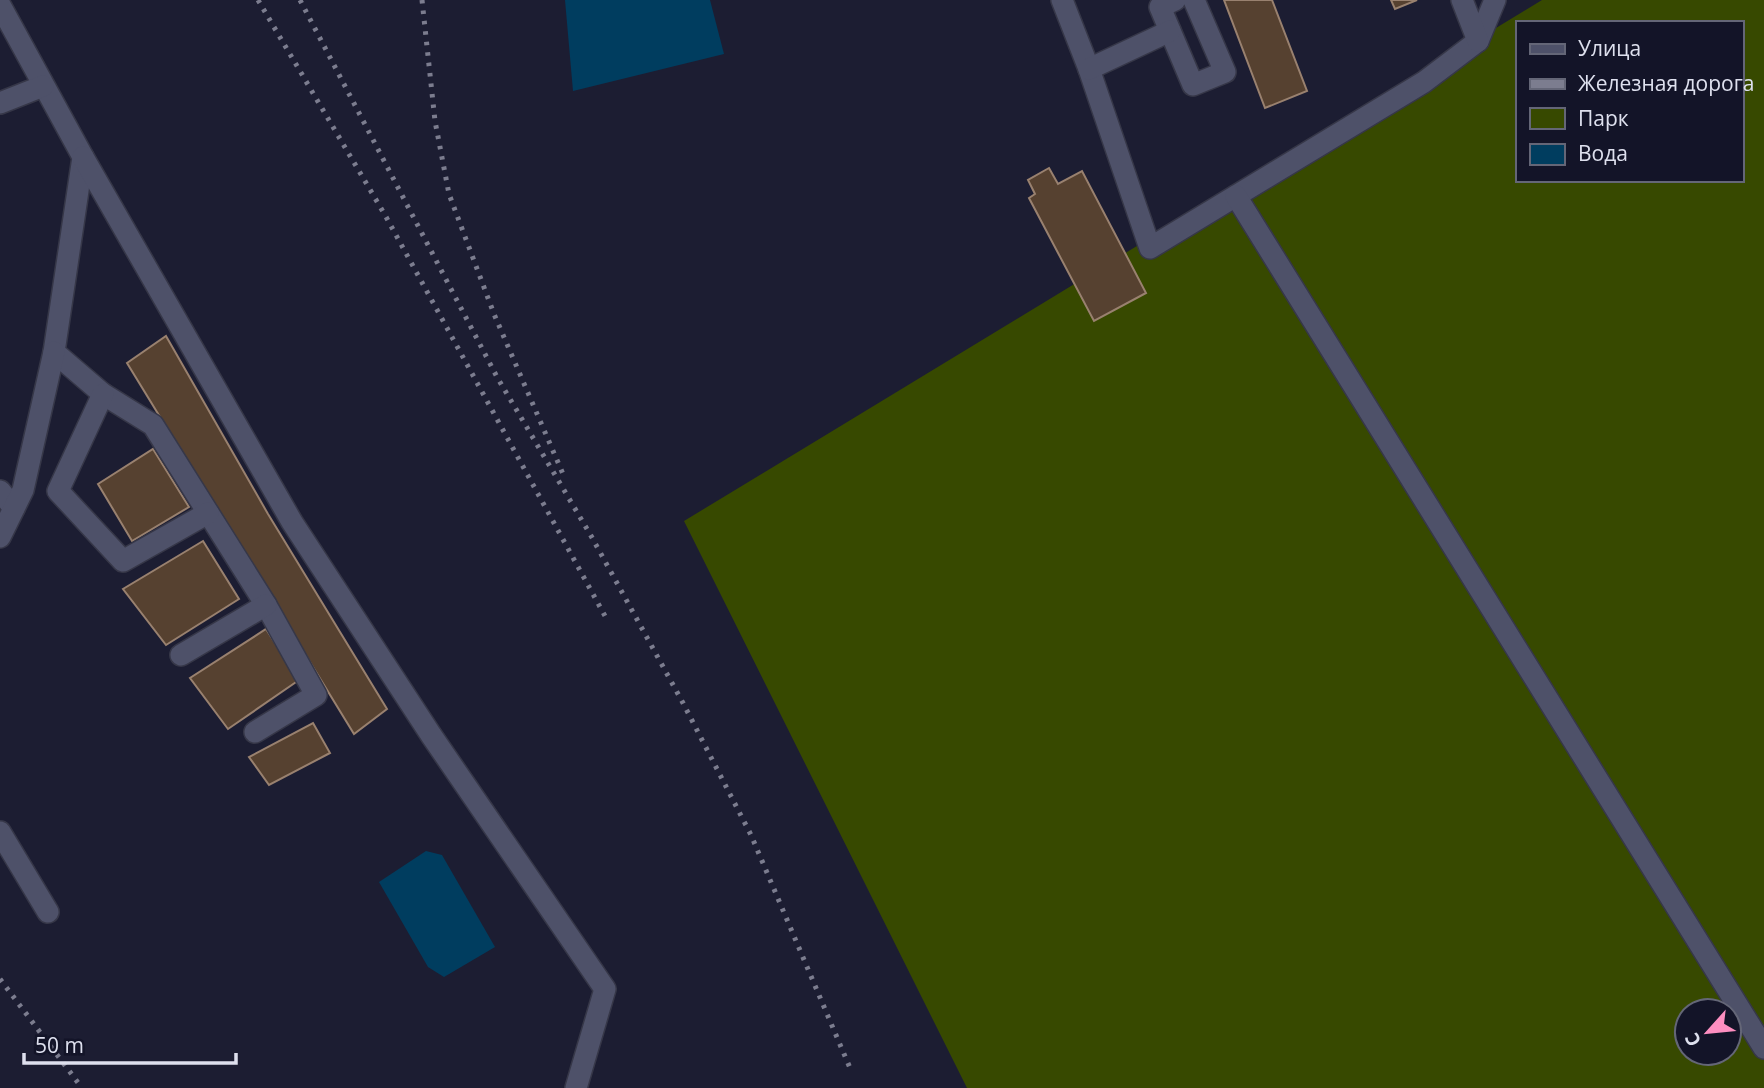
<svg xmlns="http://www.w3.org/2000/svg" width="1764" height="1088" font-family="'Open Sans',sans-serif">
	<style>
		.green { fill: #374900; fill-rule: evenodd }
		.water { fill: #003d5f }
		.building { fill: #564130; stroke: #99816f; stroke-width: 2 }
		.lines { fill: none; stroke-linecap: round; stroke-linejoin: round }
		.minor-casing { stroke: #363748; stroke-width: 24 }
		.minor { stroke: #4e5169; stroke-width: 21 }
		.rail { stroke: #7c7d8f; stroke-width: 5; stroke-dasharray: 3.5 7; stroke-linecap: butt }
	</style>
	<rect width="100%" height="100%" fill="#1c1d32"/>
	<path class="green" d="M1542 0H1764V1088H967L684 521ZM1517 23H1741V180H1517ZM1687 1011H1729V1053H1687Z"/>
	<g class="water">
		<polygon points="565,0 710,0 724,54 573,91"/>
		<polygon points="426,851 442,855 495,947 444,977 428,967 379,882"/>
	</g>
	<g class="building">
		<polygon points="1224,0 1272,0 1307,91 1265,108"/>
		<polygon points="1391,0 1417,0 1395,9"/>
		<polygon points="1049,168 1058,184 1082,171 1146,293 1094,321 1029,198 1035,194 1028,180"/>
		<polygon points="166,336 268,514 387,709 354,734 127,363"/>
		<polygon points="153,449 189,507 132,541 98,484"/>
		<polygon points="203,541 239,599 166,645 123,589"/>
		<polygon points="266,629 299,680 228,729 190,678"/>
		<polygon points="313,723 330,753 269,785 249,757"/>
	</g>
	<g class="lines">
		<defs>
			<g id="minor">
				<polyline points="1062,0 1089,69 1150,248 1424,82 1478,41 1495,0"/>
				<polyline points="1175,0 1160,7 1193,85 1225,72 1194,0"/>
				<polyline points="1462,0 1478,41"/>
				<polyline points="0,5 83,157 54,352 103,394 153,425 266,605 316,695 255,732"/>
				<polyline points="1089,69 1170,31"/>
				<polyline points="0,103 43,86"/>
				<polyline points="83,157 292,522 431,735 605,989 576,1088"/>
				<polyline points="1236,196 1764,1048"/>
				<polyline points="103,394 58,491 123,561 208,513"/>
				<polyline points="0,491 14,508"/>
				<polyline points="0,537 23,490 54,352"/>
				<polyline points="181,655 266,605"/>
				<polyline points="0,832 48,912"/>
			</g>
		</defs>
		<use href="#minor" class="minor-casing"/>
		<use href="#minor" class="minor"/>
		<g class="rail">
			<polyline points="258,0 385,215 605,616"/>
			<polyline points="300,0 497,377 590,534 683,703 751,835 850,1068"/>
			<polyline points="422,0 435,121 449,194 494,314 563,474"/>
			<polyline points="0,979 82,1088"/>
		</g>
	</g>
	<rect x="1516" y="21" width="228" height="161" fill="#131428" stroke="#646677" stroke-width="2"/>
	<rect x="1530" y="44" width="35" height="10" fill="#4e5169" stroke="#646677" stroke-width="2"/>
	<text x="1578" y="56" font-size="21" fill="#dee0ee">Улица</text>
	<rect x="1530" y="79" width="35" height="10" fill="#7c7d8f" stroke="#646677" stroke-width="2"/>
	<text x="1578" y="91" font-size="21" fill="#dee0ee">Железная дорога</text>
	<rect x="1530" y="108" width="35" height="21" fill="#374900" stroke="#646677" stroke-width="2"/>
	<text x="1578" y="126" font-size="21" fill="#dee0ee">Парк</text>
	<rect x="1530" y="144" width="35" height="21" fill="#003d5f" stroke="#646677" stroke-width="2"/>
	<text x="1578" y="161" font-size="21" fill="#dee0ee">Вода</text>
	<g transform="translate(1708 1032) rotate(243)"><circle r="33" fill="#131428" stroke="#646677" stroke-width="2"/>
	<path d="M0-5L12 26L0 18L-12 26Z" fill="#fd8ec0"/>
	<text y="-10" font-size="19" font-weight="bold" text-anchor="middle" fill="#dee0ee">С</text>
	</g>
	<path d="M24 1053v10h212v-10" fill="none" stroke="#dee0ee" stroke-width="3.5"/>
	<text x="35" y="1053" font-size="21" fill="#dee0ee" stroke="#131428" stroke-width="5" paint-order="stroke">50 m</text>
</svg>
